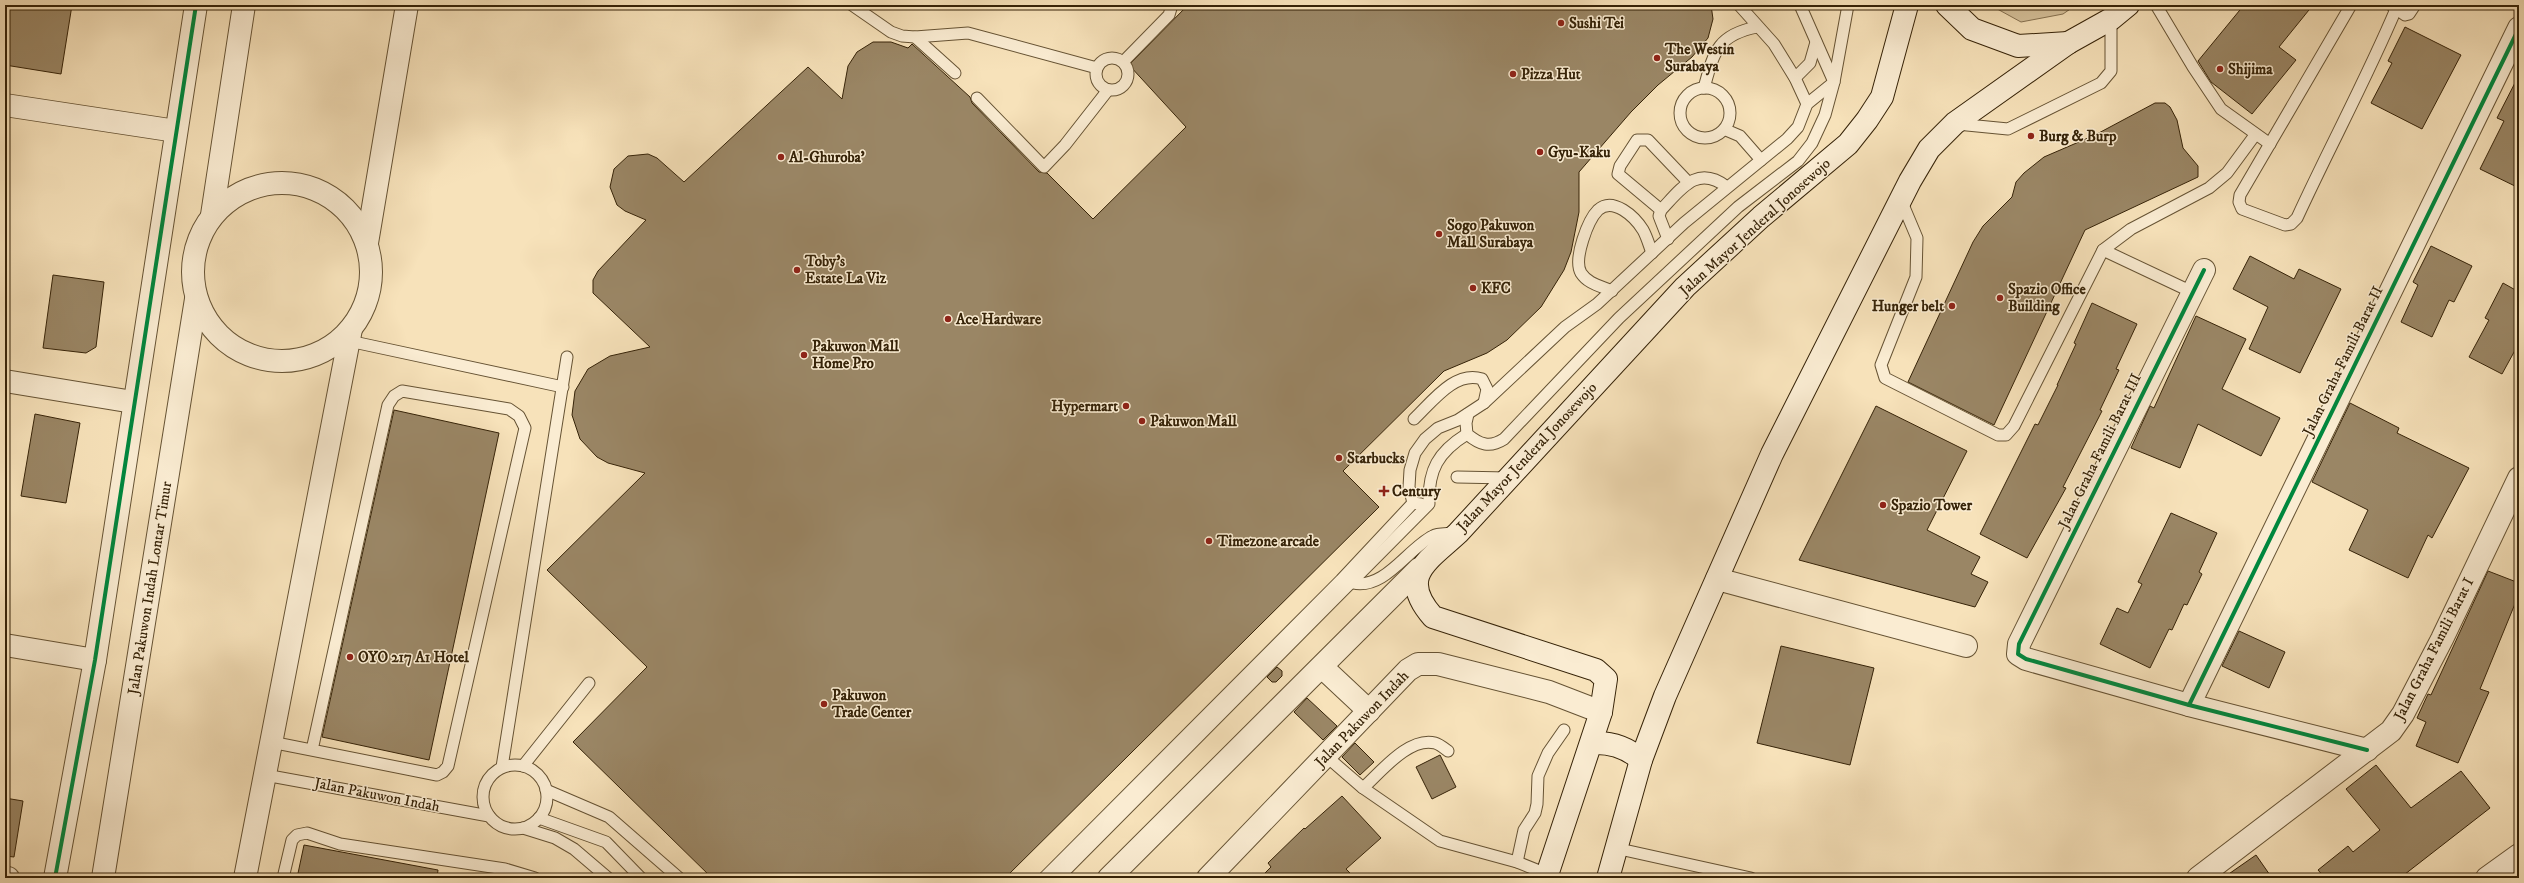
<svg xmlns="http://www.w3.org/2000/svg" width="2524" height="883" font-family="'IM FELL DW Pica',serif">
	<style>
		.green { fill: #d6c29c; stroke: #867252 }
		.building { fill: #9a8665; stroke: #362308 }
		.lines { fill: none; stroke-linecap: round; stroke-linejoin: round }
		.service-casing { stroke: #665334; stroke-width: 13 }
		.minor-casing { stroke: #665334; stroke-width: 24 }
		.tertiary-casing { stroke: #665334; stroke-width: 24 }
		.secondary-casing { stroke: #362308; stroke-width: 24 }
		.service { stroke: #faecd2; stroke-width: 11 }
		.minor { stroke: #faecd2; stroke-width: 22 }
		.tertiary { stroke: #faecd2; stroke-width: 22 }
		.secondary { stroke: #faecd2; stroke-width: 22 }
		.cycleway-casing { stroke: #faecd2; stroke-width: 6 }
		.cycleway { stroke: #00873e; stroke-width: 4 }
		.poi-dot { fill: #8f2418; stroke: #faecd2; stroke-width: 1.5 }
		.labels { text-anchor: middle; dominant-baseline: central; stroke-width: 3; stroke-linejoin: round; paint-order: stroke }
		.poi-label { font-size: 15px; font-weight: bold; fill: #362308; stroke: #faecd2; text-anchor: start }
		.street-label { font-size: 15px; fill: #362308; stroke: #faecd2 }
	</style>
	<rect width="100%" height="100%" fill="#f7e2ba"/>
	<filter id="stains"><feTurbulence type="fractalNoise" baseFrequency=".005" numOctaves="4"/><feColorMatrix values="0 0 0 0 .2 0 0 0 0 .09 0 0 0 0 .02 0 0 0 .5 -.17"/></filter>
	<radialGradient id="worn" r=".72"><stop offset=".6" stop-color="#630" stop-opacity="0"/><stop offset="1" stop-color="#630" stop-opacity=".3"/></radialGradient>
	<polygon class="green" points="1990,5 2076,5 2063,14 2021,22"/>
	<g class="building">
		<polygon points="5,5 72,5 61,74 5,65"/>
		<polygon points="1188,5 1711,5 1713,19 1708,38 1692,57 1658,85 1631,112 1579,172 1579,212 1571,252 1564,270 1541,307 1507,340 1487,353 1444,371 1343,471 1379,507 1005,878 712,878 573,742 647,667 547,570 645,473 608,463 597,457 580,439 572,415 575,391 588,369 610,356 650,347 593,293 593,280 598,271 646,220 625,211 617,205 610,187 614,169 628,156 648,154 657,158 684,182 808,67 842,99 848,66 857,52 873,42 891,42 908,48 912,44 970,97 972,103 1039,172 1047,173 1093,219 1186,127 1129,65"/>
		<polygon points="2244,5 2313,5 2279,47 2296,60 2252,114 2211,82 2198,61"/>
		<polygon points="2405,27 2461,55 2422,129 2371,103 2392,63 2388,61"/>
		<polygon points="2519,75 2519,188 2480,169 2504,121 2497,118"/>
		<polygon points="2155,103 2165,103 2170,107 2177,120 2183,148 2198,166 2198,177 2085,230 1994,425 1908,382 1973,242 1983,226 2012,197 2016,182 2024,173 2044,157 2095,135"/>
		<polygon points="2431,246 2472,266 2454,302 2449,300 2432,337 2401,322 2418,285 2413,282"/>
		<polygon points="2250,256 2294,279 2299,269 2341,289 2300,373 2249,349 2268,307 2233,289"/>
		<polygon points="53,275 104,282 96,347 86,353 43,348"/>
		<polygon points="2503,283 2519,292 2519,343 2502,374 2469,357 2489,320 2485,318"/>
		<polygon points="2092,303 2137,324 2116,369 2119,370 2100,410 2102,411 2063,487 2066,488 2027,558 1980,534 2035,424 2038,425 2058,385 2057,385 2076,344 2074,343"/>
		<polygon points="2196,316 2246,339 2222,389 2280,418 2261,456 2198,424 2180,468 2131,448 2150,406 2154,408"/>
		<polygon points="2350,403 2399,428 2397,433 2469,468 2432,538 2428,535 2408,578 2349,550 2368,510 2312,482"/>
		<polygon points="1876,406 1967,451 1927,530 1980,557 1971,574 1988,582 1975,607 1799,560"/>
		<polygon points="394,410 499,433 429,760 322,737"/>
		<polygon points="35,414 80,423 66,503 21,496"/>
		<polygon points="2171,513 2217,533 2199,572 2202,574 2187,605 2184,604 2172,630 2169,629 2150,668 2100,644 2117,608 2128,613 2142,584 2138,582"/>
		<polygon points="2488,571 2519,583 2519,594 2480,689 2489,692 2458,763 2416,746 2426,722 2417,718 2428,694 2431,695"/>
		<polygon points="2239,631 2285,652 2269,688 2222,666"/>
		<polygon points="1781,646 1874,668 1850,765 1757,743"/>
		<polygon points="1277,667 1282,671 1282,676 1276,682 1272,682 1267,677"/>
		<polygon points="1307,698 1337,726 1323,740 1294,712"/>
		<polygon points="1355,743 1374,762 1360,775 1342,757"/>
		<polygon points="1440,755 1456,787 1432,799 1416,767"/>
		<polygon points="2376,765 2411,808 2461,771 2490,808 2400,878 2325,878 2318,870 2348,846 2353,852 2380,830 2346,789"/>
		<polygon points="1342,796 1381,838 1346,869 1355,878 1260,878 1271,867 1268,863 1304,828 1305,829"/>
		<polygon points="5,798 23,801 14,857 5,856"/>
		<polygon points="304,845 438,870 437,878 297,878"/>
		<polygon points="2256,855 2272,878 2223,878"/>
	</g>
	<g class="lines">
		<defs>
			<g id="service">
				<polyline points="852,5 891,32 902,36 915,37 968,33 1097,68"/>
				<polyline points="1739,5 1774,44 1795,78 1807,104"/>
				<polyline points="1800,5 1834,82"/>
				<polyline points="2156,5 2193,67 2221,109 2270,144"/>
				<path d="M2351 5 2240 195 2239 202 2242 209 2285 225 2291 224 2297 218C2329 148 2366 80 2396 9"/>
				<polyline points="2391,5 2405,15 2409,14 2415,5"/>
				<polyline points="915,37 955,73"/>
				<circle cx="1112" cy="74" r="16"/>
				<polyline points="1123,62 1169,15 1172,5"/>
				<polyline points="1795,78 1810,63 1816,42"/>
				<path d="M1704 88C1714 52 1717 35 1757 27"/>
				<circle cx="1705" cy="113" r="25"/>
				<polyline points="977,98 1044,167 1065,145 1108,90"/>
				<polyline points="1957,124 2008,129 2101,83 2111,71 2111,19"/>
				<polyline points="1726,130 1740,136 1761,160"/>
				<polyline points="1901,200 1917,238 1916,277 1881,365 1885,378 1998,435 2006,435 2014,426 2103,250 2131,229 2209,188 2227,173 2255,135"/>
				<polyline points="1661,210 1618,174 1620,166 1637,140 1648,140 1688,182"/>
				<path d="M1668 239 1659 216 1661 210C1681 189 1697 164 1727 187"/>
				<polyline points="2103,250 2192,292"/>
				<path d="M1612 291C1601 286 1588 284 1581 273 1573 259 1588 220 1598 210 1613 196 1635 217 1643 230 1647 237 1649 245 1652 253"/>
				<polyline points="349,341 563,387"/>
				<path d="M1468 414 1466 423 1467 434C1480 445 1490 448 1504 439L1619 318 1738 207 1798 161 1812 143 1825 115 1834 82 1848 5"/>
				<path d="M1414 419C1432 402 1455 370 1482 379L1487 389 1484 403"/>
				<polyline points="1457,477 1508,478"/>
				<polyline points="1413,503 1409,487 1410,470 1415,453 1425,439 1438,428 1458,420 1484,403 1565,327 1597,304 1684,223 1787,139 1798,127 1807,104 1833,83"/>
				<path d="M1353 583C1385 590 1408 548 1433 536 1438 533 1448 534 1454 533"/>
				<polyline points="271,742 437,775 443,772 448,766 525,428 519,416 509,409 402,391 394,396 388,405 312,750"/>
				<polyline points="1326,756 1363,788 1440,841 1517,862 1547,874"/>
				<circle cx="515" cy="797" r="32"/>
				<polyline points="523,766 589,683"/>
				<polyline points="502,767 567,357"/>
				<polyline points="265,775 489,816"/>
				<path d="M1363 788C1380 773 1409 736 1435 743 1439 744 1444 748 1448 751"/>
				<polyline points="546,790 609,817 679,878"/>
				<polyline points="539,818 606,842 641,878"/>
				<polyline points="523,828 555,838 574,849 608,878"/>
				<polyline points="1615,848 1751,878"/>
				<polyline points="1517,862 1524,830 1535,813 1537,804 1538,776 1548,753 1564,730"/>
				<polyline points="283,878 292,840 297,835 307,833 340,844 505,869 535,878"/>
				<polyline points="1044,878 1341,580 1413,503 1421,504"/>
				<path d="M1058 878 1429 504C1428 470 1438 452 1467 434"/>
			</g>
			<g id="minor">
				<polyline points="5,105 176,131"/>
				<polyline points="2204,270 2019,644 2018,654 2026,659 2189,705 2367,750"/>
				<polyline points="5,381 133,402"/>
				<polyline points="1717,579 1966,646"/>
				<polyline points="5,645 95,660"/>
				<polyline points="2189,705 2519,28"/>
				<polyline points="5,878 8,878"/>
				<polyline points="55,878 95,660 196,5"/>
				<polyline points="2198,878 2391,731 2403,714 2442,639 2519,478"/>
				<polyline points="2487,878 2519,855"/>
			</g>
			<g id="tertiary">
				<circle cx="282" cy="272" r="89"/>
				<polyline points="212,215 244,5"/>
				<polyline points="367,243 407,5"/>
				<polyline points="1322,667 1369,711"/>
				<polyline points="103,878 196,299"/>
				<polyline points="245,878 351,329"/>
				<polyline points="1109,878 1419,569"/>
				<polyline points="1208,878 1408,670 1418,664 1438,664 1549,692 1601,712"/>
			</g>
			<g id="secondary">
				<polyline points="1947,5 1972,29 2018,46 2068,43"/>
				<path d="M1592 743C1611 742 1627 747 1641 760"/>
				<path d="M1546 878 1601 712 1606 679 1596 670 1433 617C1397 576 1428 561 1458 533L1685 287 1761 217 1848 144 1867 120 1882 97 1907 5"/>
				<polyline points="1608,878 1641,760 1665,696 1772,454 1910,181 1929,149 1955,123 2068,43 2111,19 2128,5"/>
			</g>
		</defs>
		<use href="#service" class="service-casing"/>
		<use href="#minor" class="minor-casing"/>
		<use href="#tertiary" class="tertiary-casing"/>
		<use href="#secondary" class="secondary-casing"/>
		<use href="#service" class="service"/>
		<use href="#minor" class="minor"/>
		<use href="#tertiary" class="tertiary"/>
		<use href="#secondary" class="secondary"/>
		<defs>
			<g id="cycleway">
				<polyline points="2204,270 2019,644 2018,654 2026,659 2189,705 2367,750"/>
				<polyline points="2189,705 2519,28"/>
				<polyline points="55,878 95,660 196,5"/>
			</g>
		</defs>
		<use href="#cycleway" class="cycleway-casing"/>
		<use href="#cycleway" class="cycleway"/>
	</g>
	<g class="poi-dot">
		<circle cx="1561" cy="23" r="4"/>
		<circle cx="1657" cy="58" r="4"/>
		<circle cx="2220" cy="69" r="4"/>
		<circle cx="1513" cy="74" r="4"/>
		<circle cx="2031" cy="136" r="4"/>
		<circle cx="1540" cy="152" r="4"/>
		<circle cx="781" cy="157" r="4"/>
		<circle cx="1439" cy="234" r="4"/>
		<circle cx="797" cy="270" r="4"/>
		<circle cx="1473" cy="288" r="4"/>
		<circle cx="2000" cy="298" r="4"/>
		<circle cx="1952" cy="306" r="4"/>
		<circle cx="948" cy="319" r="4"/>
		<circle cx="804" cy="355" r="4"/>
		<circle cx="1126" cy="406" r="4"/>
		<circle cx="1142" cy="421" r="4"/>
		<circle cx="1339" cy="458" r="4"/>
		<path d="M1382 485h4v4h4v4h-4v4h-4v-4h-4v-4h4z"/>
		<circle cx="1883" cy="505" r="4"/>
		<circle cx="1209" cy="541" r="4"/>
		<circle cx="350" cy="657" r="4"/>
		<circle cx="824" cy="704" r="4"/>
	</g>
	<g class="labels">
		<g class="poi-label">
			<text x="1569" y="23">Sushi Tei</text>
			<text x="1665" y="49">The Westin<tspan x="1665" dy="17">Surabaya</tspan></text>
			<text x="2228" y="69">Shijima</text>
			<text x="1521" y="74">Pizza Hut</text>
			<text x="2039" y="136">Burg &amp; Burp</text>
			<text x="1548" y="152">Gyu-Kaku</text>
			<text x="789" y="157">Al-Ghuroba'</text>
			<text x="1447" y="225">Sogo Pakuwon<tspan x="1447" dy="17">Mall Surabaya</tspan></text>
			<text x="805" y="261">Toby's<tspan x="805" dy="17">Estate La Viz</tspan></text>
			<text x="1481" y="288">KFC</text>
			<text x="2008" y="289">Spazio Office<tspan x="2008" dy="17">Building</tspan></text>
			<text x="1944" y="306" text-anchor="end">Hunger belt</text>
			<text x="956" y="319">Ace Hardware</text>
			<text x="812" y="346">Pakuwon Mall<tspan x="812" dy="17">Home Pro</tspan></text>
			<text x="1118" y="406" text-anchor="end">Hypermart</text>
			<text x="1150" y="421">Pakuwon Mall</text>
			<text x="1347" y="458">Starbucks</text>
			<text x="1392" y="491">Century</text>
			<text x="1891" y="505">Spazio Tower</text>
			<text x="1217" y="541">Timezone arcade</text>
			<text x="358" y="657">OYO 217 A1 Hotel</text>
			<text x="832" y="695">Pakuwon<tspan x="832" dy="17">Trade Center</tspan></text>
		</g>
		<g class="street-label">
			<text transform="translate(1755 227) rotate(-42)">Jalan Mayor Jenderal Jonosewojo</text>
			<text transform="translate(2343 361) rotate(-64)">Jalan Graha Famili Barat II</text>
			<text transform="translate(2100 451) rotate(-64)">Jalan Graha Famili Barat III</text>
			<text transform="translate(1527 457) rotate(-47)">Jalan Mayor Jenderal Jonosewojo</text>
			<text transform="translate(150 588) rotate(-81)">Jalan Pakuwon Indah Lontar Timur</text>
			<text transform="translate(2434 649) rotate(-63)">Jalan Graha Famili Barat I</text>
			<text transform="translate(1362 719) rotate(-46)">Jalan Pakuwon Indah</text>
			<text transform="translate(377 795) rotate(11)">Jalan Pakuwon Indah</text>
		</g>
	</g>
	<rect width="2524" height="883" fill="none" stroke="#f7e2ba" stroke-width="20"/>
	<rect x="6" y="6" width="2512" height="871" fill="none" stroke="#362308" stroke-width="2"/>
	<rect x="10" y="10" width="2504" height="863" fill="none" stroke="#362308"/>
	<rect width="100%" height="100%" filter="url(#stains)"/>
	<rect width="100%" height="100%" fill="url(#worn)"/>
</svg>
